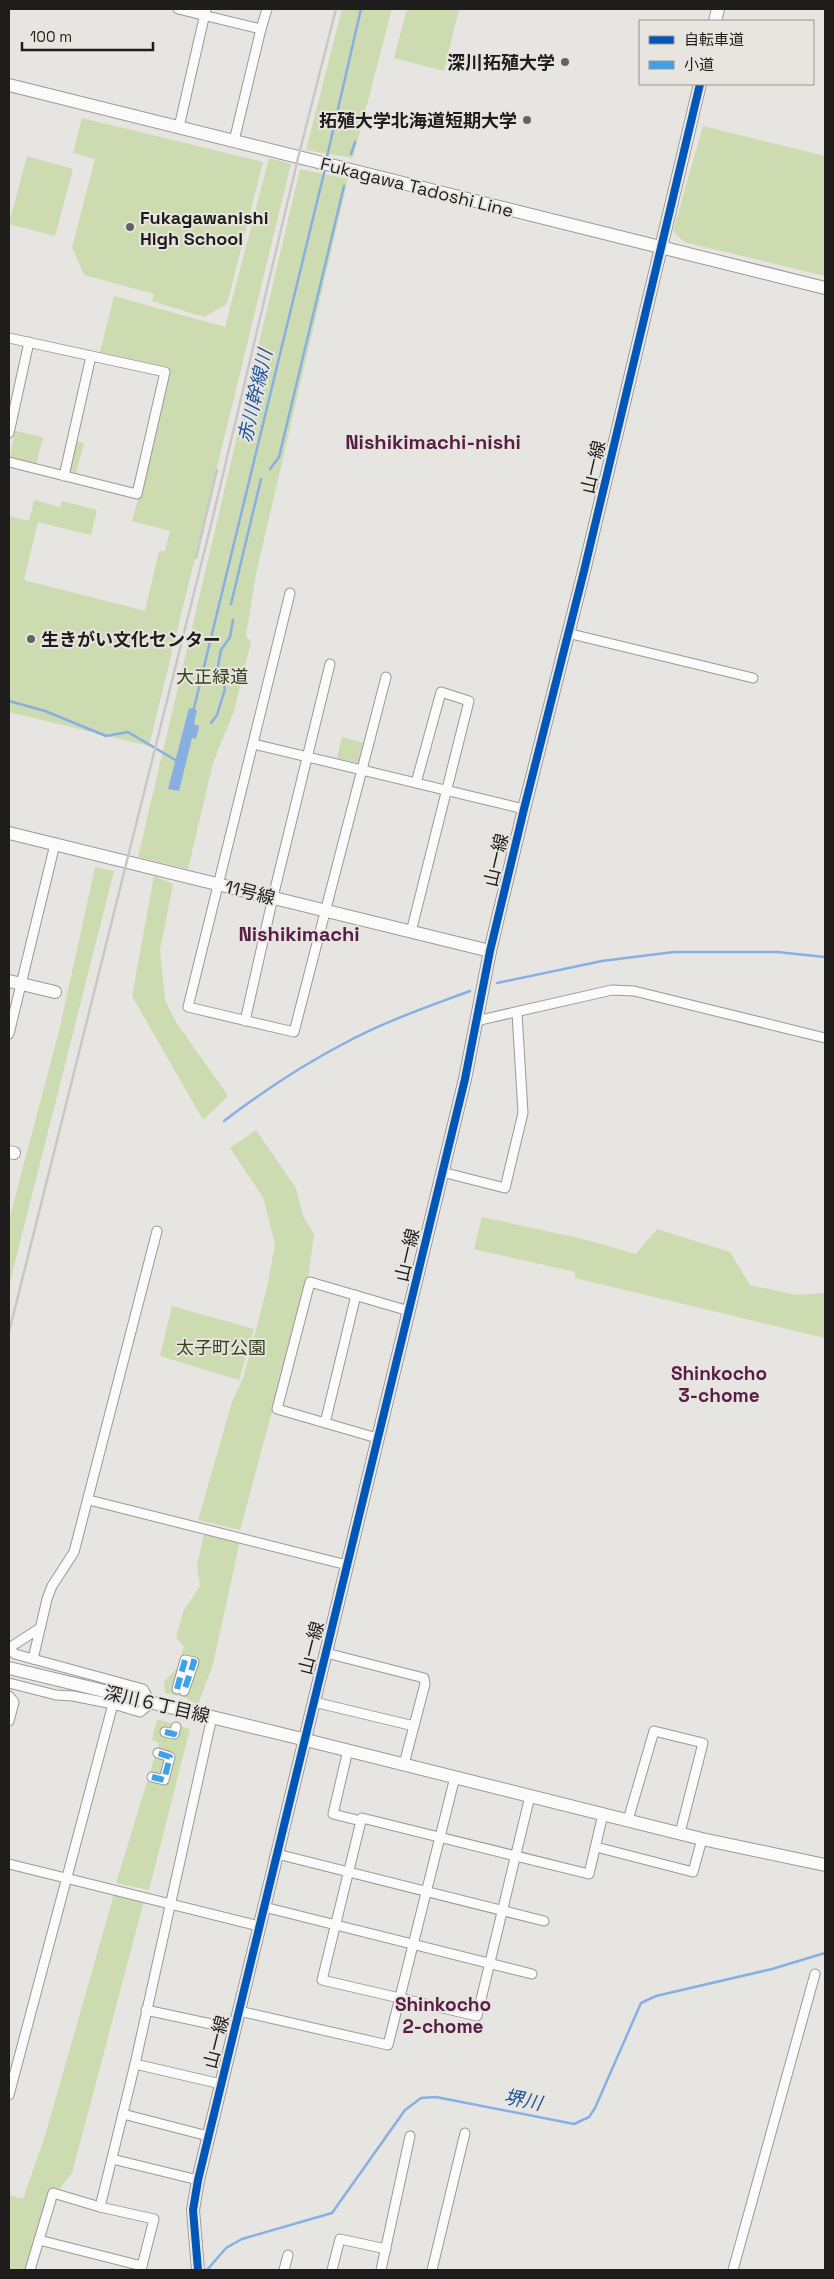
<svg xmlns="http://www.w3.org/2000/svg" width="834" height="2279" font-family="'Space Grotesk','Noto Sans JP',sans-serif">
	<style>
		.green { fill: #cddbb0 }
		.water { fill: #88afe3 }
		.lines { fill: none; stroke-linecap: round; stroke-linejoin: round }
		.stream { stroke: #88afe3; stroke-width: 2.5 }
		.street-casing { stroke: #9b9997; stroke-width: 11 }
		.secondary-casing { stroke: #9b9997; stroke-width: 14 }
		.street { stroke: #fbfbfb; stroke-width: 9 }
		.secondary { stroke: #fbfbfb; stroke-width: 12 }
		.rail { stroke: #c8c8c7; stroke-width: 2.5 }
		.quiet { stroke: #3da2ea; stroke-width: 6; stroke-dasharray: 12 6; stroke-linecap: butt }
		.cycleway-casing { stroke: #e8e5e1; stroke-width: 11 }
		.cycleway { stroke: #0057b8; stroke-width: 8 }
		.poi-dot { fill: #656361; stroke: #e8e5e1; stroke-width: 2 }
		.labels { text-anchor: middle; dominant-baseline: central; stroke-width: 4; stroke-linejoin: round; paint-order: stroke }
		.poi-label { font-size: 18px; font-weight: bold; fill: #1f1d1c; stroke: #e8e5e1; text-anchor: end }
		.street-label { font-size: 18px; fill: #1f1d1c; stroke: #e8e5e1 }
		.park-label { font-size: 18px; fill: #35421b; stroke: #e8e5e1 }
		.water-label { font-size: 19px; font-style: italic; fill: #1f569b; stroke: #e8e5e1 }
		.neighbourhood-label { font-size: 19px; font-weight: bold; fill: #581d44; stroke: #e8e5e1 }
		.quarter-label { font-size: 20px; font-weight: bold; fill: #581d44; stroke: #e8e5e1 }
	</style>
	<rect width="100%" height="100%" fill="#e7e5e2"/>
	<g class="green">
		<polygon points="342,9 392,9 353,158 306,150"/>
		<polygon points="407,9 459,9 444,71 394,58"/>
		<polygon points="82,118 263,162 227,304 204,317 152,301 154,294 84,275 72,247 95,159 73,153"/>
		<polygon points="703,126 825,156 825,276 684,242 673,231"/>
		<polygon points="27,156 73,169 55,236 9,224"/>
		<polygon points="269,158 291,164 149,746 9,712 9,516 29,521 34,500 60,507 62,501 97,510 91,535 38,522 24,580 145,611 159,551 165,551 170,531 132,521 152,450 169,367 100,352 114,296 225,327"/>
		<polygon points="300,169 348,179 256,574 246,636 251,642 234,711 213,763 188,869 138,857"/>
		<polygon points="15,431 43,437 36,464 10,457"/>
		<polygon points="77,441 84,443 76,473 69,471"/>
		<polygon points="342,737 364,743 359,763 337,758"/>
		<polygon points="95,867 114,871 9,1286 9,1220 60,1027"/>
		<polygon points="154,876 173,884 160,950 165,1000 176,1022 228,1096 203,1120 132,996"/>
		<polygon points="256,1130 296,1188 303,1216 314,1234 308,1279 240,1530 198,1520 232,1402 243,1378 267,1288 275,1244 263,1197 230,1148"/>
		<polygon points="482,1217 583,1239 636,1254 657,1229 730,1252 750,1285 797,1295 825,1293 825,1338 575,1278 575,1272 474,1249"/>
		<polygon points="172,1306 254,1329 239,1380 160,1356"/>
		<polygon points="204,1534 240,1541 213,1664 198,1705 184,1697 165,1693 164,1682 177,1668 184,1646 176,1638 183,1612 200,1586 197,1565"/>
		<polygon points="157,1719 190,1729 149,1890 116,1883 159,1743 152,1740"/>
		<polygon points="114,1894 144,1901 72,2173 57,2192 33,2270 9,2270 9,2195 23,2199 45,2136"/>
	</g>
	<polygon class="water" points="189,708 197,710 194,724 199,726 196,739 192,738 179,791 168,789"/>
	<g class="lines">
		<g class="stream">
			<polyline points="351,154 355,142"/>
			<polyline points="326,161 361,9"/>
			<polyline points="270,469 279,457 344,186"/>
			<polyline points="231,604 261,479"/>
			<polyline points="9,701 45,711 106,736 128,732 177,761"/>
			<polyline points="193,712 325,169"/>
			<polyline points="211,723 217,715 225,689 218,666 221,650 230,637 233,620"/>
			<polyline points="497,983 602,961 674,952 777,952 825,957"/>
			<path d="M224 1121C262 1092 301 1066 343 1044 383 1022 427 1007 470 991"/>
			<polyline points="207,2270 226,2248 242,2239 332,2213 405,2110 421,2098 436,2097 574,2124 589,2117 595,2108 641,2003 656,1996 772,1969 825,1953"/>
		</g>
		<defs>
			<g id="street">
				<polyline points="178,9 261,29 267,9"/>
				<polyline points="179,127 206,9"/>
				<polyline points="234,141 261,29"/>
				<polyline points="9,338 165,372 137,494 9,462"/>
				<polyline points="9,433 29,342"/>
				<polyline points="64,476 91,356"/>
				<polyline points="290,593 188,1007 294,1032 386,677"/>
				<polyline points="567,633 753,678"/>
				<polyline points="254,744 524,809"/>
				<polyline points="411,932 469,701 441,692 416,783"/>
				<polyline points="245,1021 273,897 330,664"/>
				<polyline points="476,1021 612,990 634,991 825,1038"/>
				<polyline points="9,1034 55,844"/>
				<polyline points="442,1172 505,1188 523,1113 517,1013"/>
				<polyline points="325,1423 356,1295"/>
				<polyline points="377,1438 277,1409 310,1282 409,1311"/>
				<polyline points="89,1500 347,1565"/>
				<polyline points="9,1648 40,1628"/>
				<polyline points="9,1649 15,1654 33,1659"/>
				<polyline points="326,1653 424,1678 425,1684 404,1764"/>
				<polyline points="9,1683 56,1695 73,1696 113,1704 9,2095"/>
				<polyline points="177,1689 185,1660 194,1662 184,1691"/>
				<polyline points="9,1696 14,1702 9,1721"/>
				<polyline points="314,1702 414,1726"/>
				<polyline points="113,1704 140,1712 151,1703 143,1689 33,1659 47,1599 52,1586 74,1552 157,1231"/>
				<polyline points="212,1717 135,2064 221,2084"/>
				<polyline points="165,1732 174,1734 176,1727"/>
				<polyline points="348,1750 333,1814 361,1821 362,1818 589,1874 603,1814"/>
				<polyline points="152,1777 164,1780 170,1757 158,1753"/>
				<polyline points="628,1820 654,1731 703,1743 680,1833"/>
				<polyline points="361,1821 322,1980 477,2016 530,1796"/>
				<polyline points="596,1847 693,1872 702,1839"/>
				<polyline points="277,1854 544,1921"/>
				<polyline points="9,1864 259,1926"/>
				<polyline points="264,1907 532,1974"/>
				<polyline points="146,2010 234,2029"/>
				<polyline points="239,2011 388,2045 455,1777"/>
				<polyline points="123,2114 208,2136"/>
				<polyline points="112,2159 198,2180"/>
				<polyline points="100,2207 154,2219 141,2270"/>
				<polyline points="39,2240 142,2266"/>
				<polyline points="30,2270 53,2193 100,2207 135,2064"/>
				<polyline points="284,2270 288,2255"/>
				<polyline points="332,2270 340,2239 386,2249"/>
				<polyline points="381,2270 410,2136"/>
				<polyline points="432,2270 465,2133"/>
				<polyline points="733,2270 815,1974"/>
			</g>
			<g id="secondary">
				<polyline points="715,21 718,9"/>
				<polyline points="9,85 825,288"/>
				<polyline points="9,833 490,951"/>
				<polyline points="9,981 55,992"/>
				<polyline points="9,1152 14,1153"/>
				<polyline points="9,1668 286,1735 702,1839 825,1865"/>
				<polyline points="198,2270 193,2210 198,2180 465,1079 490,951 524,809 584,571 700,84"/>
			</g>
		</defs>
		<use href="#street" class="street-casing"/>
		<use href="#secondary" class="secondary-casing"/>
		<use href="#street" class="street"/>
		<use href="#secondary" class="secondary"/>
		<g class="rail">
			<polyline points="196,558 217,470"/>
			<polyline points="9,1332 211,525 298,158 336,9"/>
		</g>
		<g class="quiet">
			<polyline points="177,1689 185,1660 194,1662 184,1691"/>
			<polyline points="165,1732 174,1734 176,1727"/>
			<polyline points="152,1777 164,1780 170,1757 158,1753"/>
		</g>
		<defs>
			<polyline id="cycleway" points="198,2270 193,2210 198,2180 465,1079 490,951 524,809 584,571 700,84"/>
		</defs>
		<use href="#cycleway" class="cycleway-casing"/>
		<use href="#cycleway" class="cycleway"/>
	</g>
	<g class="poi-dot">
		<circle cx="565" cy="62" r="5"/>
		<circle cx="527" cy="120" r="5"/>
		<circle cx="130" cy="227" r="5"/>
		<circle cx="31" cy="639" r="5"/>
	</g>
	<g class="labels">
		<g class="poi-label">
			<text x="555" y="62">深川拓殖大学</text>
			<text x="517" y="120">拓殖大学北海道短期大学</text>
			<text x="140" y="217" text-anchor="start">Fukagawanishi<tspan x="140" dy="21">High School</tspan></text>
			<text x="41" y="639" text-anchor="start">生きがい文化センター</text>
		</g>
		<g class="street-label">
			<text transform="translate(417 187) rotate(14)">Fukagawa Tadoshi Line</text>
			<text transform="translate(593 467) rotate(-77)">山一線</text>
			<text transform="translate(496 860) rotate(-77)">山一線</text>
			<text transform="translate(250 892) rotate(14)">11号線</text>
			<text transform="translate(407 1255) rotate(-77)">山一線</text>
			<text transform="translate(311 1648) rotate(-76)">山一線</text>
			<text transform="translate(157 1704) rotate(13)">深川６丁目線</text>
			<text transform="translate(216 2042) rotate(-76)">山一線</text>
		</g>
		<g class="park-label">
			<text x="212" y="676">大正緑道</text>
			<text x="221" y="1347">太子町公園</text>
		</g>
		<g class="water-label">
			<text transform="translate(255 396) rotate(-77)">赤川幹線川</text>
			<text transform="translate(523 2100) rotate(11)">堺川</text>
		</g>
		<g class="neighbourhood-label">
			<text x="719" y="1373">Shinkocho<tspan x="719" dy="22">3-chome</tspan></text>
			<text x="443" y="2004">Shinkocho<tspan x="443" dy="22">2-chome</tspan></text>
		</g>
		<g class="quarter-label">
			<text x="433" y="442">Nishikimachi-nishi</text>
			<text x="299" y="934">Nishikimachi</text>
		</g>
	</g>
	<rect width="834" height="2279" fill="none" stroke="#1f1d1c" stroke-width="20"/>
	<rect x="639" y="20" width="175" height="65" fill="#e8e5e1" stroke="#989592"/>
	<rect x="649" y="36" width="25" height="8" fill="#0057b8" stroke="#989592"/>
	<text x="684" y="45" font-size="15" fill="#1f1d1c">自転車道</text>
	<rect x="649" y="61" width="25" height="8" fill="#3da2ea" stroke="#989592"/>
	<text x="684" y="70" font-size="15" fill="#1f1d1c">小道</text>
	<path d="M22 42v8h131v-8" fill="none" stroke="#1f1d1c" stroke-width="2.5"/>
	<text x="30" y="42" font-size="15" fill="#1f1d1c" stroke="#e8e5e1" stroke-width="4" paint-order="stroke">100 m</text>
</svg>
